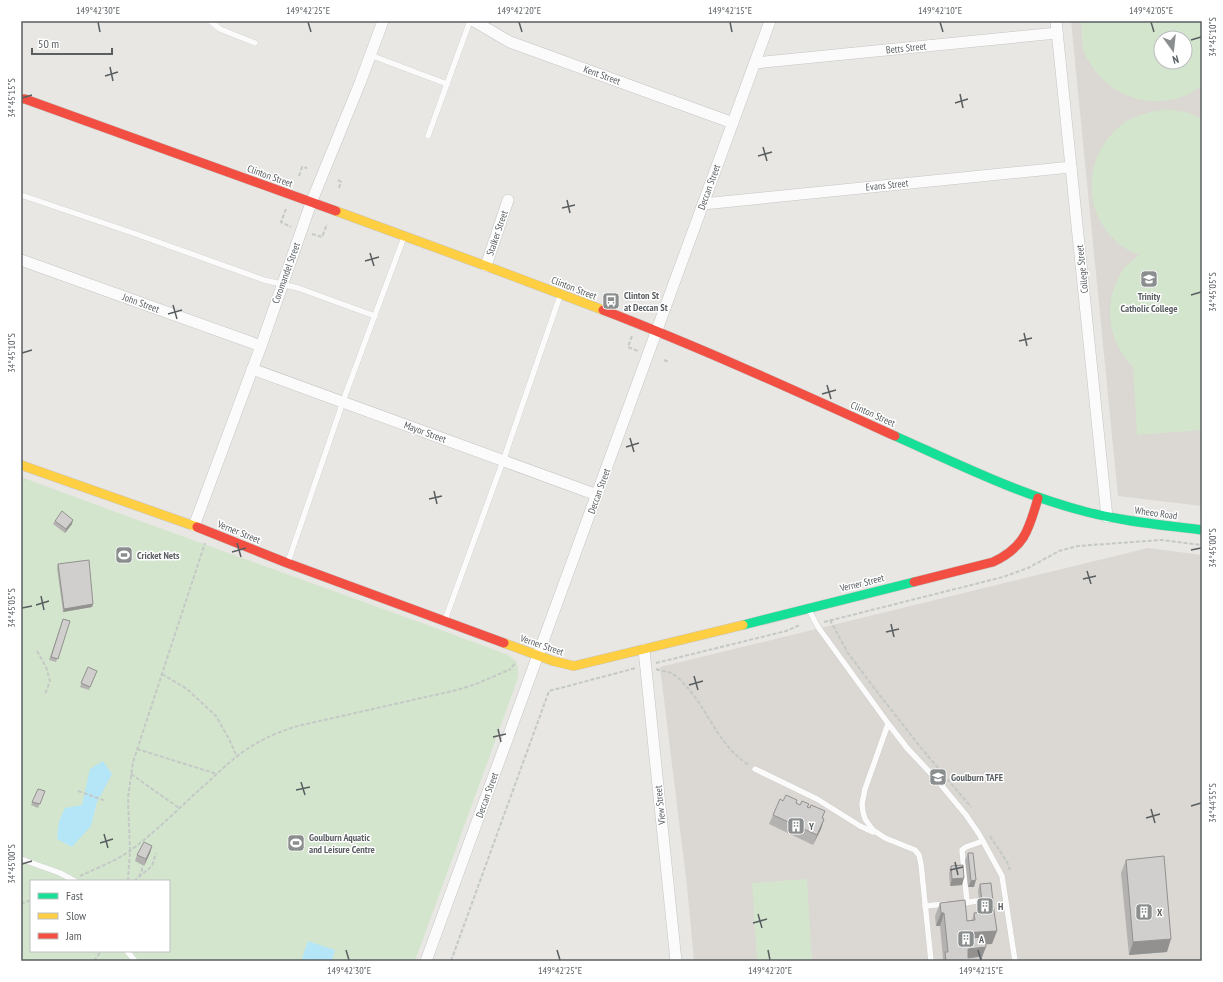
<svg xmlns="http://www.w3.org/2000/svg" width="1223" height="982" font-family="'PT Sans Narrow',sans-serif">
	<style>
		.education { fill: #dbd7d2; fill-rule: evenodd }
		.green { fill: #d4e5ce; fill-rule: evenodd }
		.water { fill: #b4e6f7 }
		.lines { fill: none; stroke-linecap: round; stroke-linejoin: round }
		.lane-casing { stroke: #c4c5c4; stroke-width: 6 }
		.street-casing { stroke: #c4c5c4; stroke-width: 12 }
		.fast-casing { stroke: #c5c6c5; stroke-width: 10 }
		.slow-casing { stroke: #c5c6c5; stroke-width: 10 }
		.jam-casing { stroke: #c5c6c5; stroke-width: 10 }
		.path { stroke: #c4c9c6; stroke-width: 2; stroke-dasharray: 4 2; stroke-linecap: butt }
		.lane { stroke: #fcfbfb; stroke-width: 5.5 }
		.street { stroke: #fcfbfb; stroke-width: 11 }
		.fast { stroke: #16e098; stroke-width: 9 }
		.slow { stroke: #ffcf43; stroke-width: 9 }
		.jam { stroke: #f24e42; stroke-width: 9 }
		.wall { fill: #b4b2b0 }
		.shaded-wall { fill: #929190 }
		.building { fill: #d1cfcd; stroke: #929190 }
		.ticks { fill: none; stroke: #595e61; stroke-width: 1.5 }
		.labels { text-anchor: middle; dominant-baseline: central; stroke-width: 3; stroke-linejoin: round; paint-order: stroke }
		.street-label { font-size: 10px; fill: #595e61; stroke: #fff }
		.poi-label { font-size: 10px; font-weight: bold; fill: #595e61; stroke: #fff; text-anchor: start }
		.neatline { fill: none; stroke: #595e61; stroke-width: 1.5 }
		.ticks-label { font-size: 10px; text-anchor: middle; fill: #595e61 }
	</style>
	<rect width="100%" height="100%" fill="#e9e7e3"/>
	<g class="education">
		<path d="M1071 21H1202V506L1118 496ZM1161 38H1185V62H1161Z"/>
		<polygon points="1148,548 1202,555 1202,961 694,961 687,886 660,667"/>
	</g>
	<g class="green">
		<path d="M1081 21H1202V85C1197 88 1192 93 1187 95 1145 112 1102 93 1084 52 1081 43 1082 30 1081 21ZM1161 38H1185V62H1161Z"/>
		<path d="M1166 109 1190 113 1202 119V430L1137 435 1133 367C1107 341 1102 301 1123 270 1127 264 1134 260 1139 255 1133 252 1127 250 1122 246 1081 215 1082 157 1121 125 1134 115 1150 112 1166 109Z"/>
		<path d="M21 477C182 537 344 594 506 654 518 660 520 668 517 681L415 961H21ZM31 881H169V951H31Z"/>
		<polygon points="807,879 812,961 757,961 752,883"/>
	</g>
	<g class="water">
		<polygon points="103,761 112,774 97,802 91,826 72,847 57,839 59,821 65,808 82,805 90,769"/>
		<polygon points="308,941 335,950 332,961 301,961"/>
	</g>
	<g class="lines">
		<defs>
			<g id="lane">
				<polyline points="210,21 220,29 255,43"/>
				<polyline points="370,55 447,84"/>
				<polyline points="428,136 470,21"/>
				<polyline points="21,195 136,234 264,280 298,288 375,316"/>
				<polyline points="288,562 346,393 404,237"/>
				<polyline points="809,610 818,627 890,726 907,748 937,780 966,815 979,834 1002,876 1015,961"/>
				<polyline points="445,620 503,461 560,296"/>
				<polyline points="888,724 865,789 862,804 863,812 865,819 873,830 885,838 915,850 919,855 921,864 931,961"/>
				<polyline points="755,769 817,799 860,826 873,832"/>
				<polyline points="21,859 60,873 75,881"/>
				<polyline points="967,902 962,850 966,847 983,841"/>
				<polyline points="965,903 976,901"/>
				<polyline points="925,906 946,904"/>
				<polyline points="127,951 135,961"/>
			</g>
			<g id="street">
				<polyline points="474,21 510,42 733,123"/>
				<polyline points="1056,21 1107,517"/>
				<polyline points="755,63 1057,33"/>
				<polyline points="703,204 1071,167"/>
				<polyline points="21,260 261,346"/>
				<polyline points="486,266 508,200"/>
				<polyline points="252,369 597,495"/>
				<polyline points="194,526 261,346 311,203 360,83 383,21"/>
				<polyline points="644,650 676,961"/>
				<polyline points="426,961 770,21"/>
			</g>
			<g id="fast">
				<path d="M895 436C958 464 1020 495 1087 512 1125 522 1164 525 1202 530"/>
				<polyline points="743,625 914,582"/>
			</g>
			<g id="slow">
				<polyline points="336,211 486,266 603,310"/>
				<polyline points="21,465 197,527"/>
				<polyline points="504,643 553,661 574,666 743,625"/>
			</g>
			<g id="jam">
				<polyline points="21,99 25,99 336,211"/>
				<path d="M603 310C702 348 798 392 895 436"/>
				<polyline points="197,527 287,563 504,643"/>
				<path d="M914 582 993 562C1025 547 1029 529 1038 498"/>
			</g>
		</defs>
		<use href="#lane" class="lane-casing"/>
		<use href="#street" class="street-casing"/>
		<use href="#fast" class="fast-casing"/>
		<use href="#slow" class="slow-casing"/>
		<use href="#jam" class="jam-casing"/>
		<g class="path">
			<polyline points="299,176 302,167 307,168"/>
			<polyline points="338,180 341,182 339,188"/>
			<polyline points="286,209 281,222 291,227"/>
			<polyline points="312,234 322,237 327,224"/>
			<polyline points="632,336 628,347 638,351"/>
			<polyline points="664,360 669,362"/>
			<polyline points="830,620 848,653 878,693 922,749 971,807"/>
			<polyline points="824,622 1003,577 1028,568 1059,551 1078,546 1161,540 1202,545"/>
			<polyline points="37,651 46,667 50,681 45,694"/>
			<polyline points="656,663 786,631 800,625"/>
			<polyline points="512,667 516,662"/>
			<path d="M656 669C661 671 666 671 671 673 675 675 680 679 683 683 708 708 718 746 749 765"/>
			<polyline points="162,674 187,689 216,716 229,739 237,757"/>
			<polyline points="137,749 217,774"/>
			<polyline points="131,774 179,808"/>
			<polyline points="78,791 106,801"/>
			<polyline points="990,836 1007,862 1010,870"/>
			<path d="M80 876C97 868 116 861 131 850 158 830 182 805 207 783 220 771 232 759 247 749 264 738 282 730 302 725L457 690 476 684 511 669"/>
			<polyline points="139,877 142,870 142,867"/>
			<polyline points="128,881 130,851 128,798 133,762 205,543"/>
			<polyline points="134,881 152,866 156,853"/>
			<polyline points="21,904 31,900"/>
			<polyline points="94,961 101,951"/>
			<polyline points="451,961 549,691 636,668"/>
		</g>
		<use href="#lane" class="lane"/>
		<use href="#street" class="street"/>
		<use href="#fast" class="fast"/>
		<use href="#slow" class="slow"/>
		<use href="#jam" class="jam"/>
	</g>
	<g class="wall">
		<polygon points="55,521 72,524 65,533 53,524"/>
		<polygon points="58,564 93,604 92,607 63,612 57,568"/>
		<polygon points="63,619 70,621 56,662 49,660"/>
		<polygon points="88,667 97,671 89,690 80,687"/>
		<polygon points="38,789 45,791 38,808 31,805"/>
		<polygon points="783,801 796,803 800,805 809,804 808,807 825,811 822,818 824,819 821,829 813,845 769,824 773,815"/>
		<polygon points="152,846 150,853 144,866 135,861 137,855"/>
		<polygon points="968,853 974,887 968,887 965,860"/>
		<polygon points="1126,860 1167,952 1129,955 1121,873"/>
		<polygon points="951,866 962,885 950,886 949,873"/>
		<polygon points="980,884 992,944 985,944 982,958 982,961 942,961 943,958 940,926 936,926 935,916 940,903 967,921 972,920 974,913 980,912 978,890"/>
	</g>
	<g class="shaded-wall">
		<polygon points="73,520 72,524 65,533 66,529"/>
		<polygon points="93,604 92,607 63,612 64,609"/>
		<polygon points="824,819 821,829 813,845 817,835"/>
		<polygon points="152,846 150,853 144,866 146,859"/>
		<polygon points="964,878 962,885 950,886 952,879"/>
		<polygon points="976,880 974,887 968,887 971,881"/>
		<polygon points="941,913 944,913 940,926 936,926"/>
		<polygon points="997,931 992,944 957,946 962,933"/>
		<polygon points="1171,939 1167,952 1129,955 1133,942"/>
		<polygon points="986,947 981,960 967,961 968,949"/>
	</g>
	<g class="building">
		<polygon points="62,511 73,520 66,529 55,521"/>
		<polygon points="89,560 93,604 64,609 58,564"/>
		<polygon points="63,619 70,621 58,659 51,657"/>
		<polygon points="88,667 97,671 90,687 81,683"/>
		<polygon points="38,789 45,791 40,804 32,802"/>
		<polygon points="786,795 797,800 796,803 800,805 802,801 809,804 807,807 810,808 811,805 825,811 822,818 824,819 817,835 773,815 780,799 783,801"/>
		<polygon points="144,842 152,846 146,859 137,855"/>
		<polygon points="968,853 973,853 976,880 971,881"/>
		<polygon points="1164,856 1171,939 1133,942 1126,860"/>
		<polygon points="963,865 964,878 952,879 951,866"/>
		<polygon points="991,883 994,911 983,912 980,884"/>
		<polygon points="965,900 967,921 975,920 974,913 994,911 997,931 962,933 963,937 969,936 969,938 985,937 986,947 968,949 968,958 981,956 982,961 946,961 945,952 948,952 944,913 941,913 940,903"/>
	</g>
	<path class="ticks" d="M98 22 100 32M308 22 311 32M519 22 522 32M730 22 732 32M940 22 943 32M1151 22 1154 32M1191 40 1201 37M110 67 113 81M105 76 118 72M960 94 963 108M22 98 32 95M955 103 968 99M763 147 767 161M758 156 772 152M567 200 570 213M562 208 575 205M370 253 374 266M365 261 379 257M1191 295 1201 292M173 305 177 319M168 314 182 310M1024 333 1027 346M1019 341 1032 338M22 353 32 350M827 385 831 399M822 394 836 390M630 438 634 452M626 447 639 443M434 491 437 504M429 499 442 496M237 543 241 557M1191 550 1201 548M232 552 246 548M1087 571 1091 584M1083 579 1096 576M41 596 44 610M36 605 49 601M22 608 32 606M891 624 894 637M886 632 899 629M694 676 698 690M689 685 703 681M498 729 501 742M493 737 506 734M301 782 305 795M296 790 310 787M1191 806 1201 803M1151 809 1155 823M1146 818 1160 814M104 834 108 848M100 843 113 839M955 862 958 875M22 864 32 861M950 870 963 867M758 914 762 928M753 923 767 919M346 950 349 960M557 950 560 960M768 950 770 960M978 950 981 960"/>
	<defs>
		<symbol id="school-square" viewBox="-11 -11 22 22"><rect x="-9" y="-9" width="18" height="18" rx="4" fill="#8b8e8e" stroke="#fff"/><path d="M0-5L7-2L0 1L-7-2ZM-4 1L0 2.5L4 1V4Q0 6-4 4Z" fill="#fff"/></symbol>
		<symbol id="bus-square" viewBox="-11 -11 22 22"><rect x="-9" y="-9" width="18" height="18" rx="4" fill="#8b8e8e" stroke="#fff"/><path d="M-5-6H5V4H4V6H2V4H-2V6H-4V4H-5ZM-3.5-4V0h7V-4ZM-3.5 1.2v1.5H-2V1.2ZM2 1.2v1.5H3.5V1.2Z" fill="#fff"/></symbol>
		<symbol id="stadium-square" viewBox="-11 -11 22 22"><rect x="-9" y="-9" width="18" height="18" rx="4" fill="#8b8e8e" stroke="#fff"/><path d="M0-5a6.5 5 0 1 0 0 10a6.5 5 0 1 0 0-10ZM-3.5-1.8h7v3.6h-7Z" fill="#fff"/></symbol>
		<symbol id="university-square" viewBox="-11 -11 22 22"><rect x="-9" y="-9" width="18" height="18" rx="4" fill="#8b8e8e" stroke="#fff"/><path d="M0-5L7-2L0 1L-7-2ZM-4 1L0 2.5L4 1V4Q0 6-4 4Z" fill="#fff"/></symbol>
		<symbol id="building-square" viewBox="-11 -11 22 22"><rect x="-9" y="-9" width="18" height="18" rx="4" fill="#8b8e8e" stroke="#fff"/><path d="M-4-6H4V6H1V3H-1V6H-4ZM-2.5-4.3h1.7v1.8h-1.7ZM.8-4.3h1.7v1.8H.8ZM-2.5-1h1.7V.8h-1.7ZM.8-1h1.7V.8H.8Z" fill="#fff"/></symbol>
	</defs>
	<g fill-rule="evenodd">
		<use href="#school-square" x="1139" y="269" width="20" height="20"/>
		<use href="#bus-square" x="601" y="291" width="20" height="20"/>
		<use href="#stadium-square" x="114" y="545" width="20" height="20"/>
		<use href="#university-square" x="928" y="767" width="20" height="20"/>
		<use href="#building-square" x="786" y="816" width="20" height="20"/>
		<use href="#stadium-square" x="286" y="833" width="20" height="20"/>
		<use href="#building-square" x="975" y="896" width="20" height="20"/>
		<use href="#building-square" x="1134" y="902" width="20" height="20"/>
		<use href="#building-square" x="956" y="929" width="20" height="20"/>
	</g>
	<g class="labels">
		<g class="street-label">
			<text transform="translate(906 48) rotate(-6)">Betts Street</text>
			<text transform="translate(602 75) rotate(20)">Kent Street</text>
			<text transform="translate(270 176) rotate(20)">Clinton Street</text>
			<text transform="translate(887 185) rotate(-6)">Evans Street</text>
			<text transform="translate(709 187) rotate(-70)">Deccan Street</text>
			<text transform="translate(497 233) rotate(-71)">Stalker Street</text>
			<text transform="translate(1082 269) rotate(-96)">College Street</text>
			<text transform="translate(286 273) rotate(-70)">Coromandel Street</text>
			<text transform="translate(574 288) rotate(21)">Clinton Street</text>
			<text transform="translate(141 303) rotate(20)">John Street</text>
			<text transform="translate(873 414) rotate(24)">Clinton Street</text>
			<text transform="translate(425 432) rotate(20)">Mayor Street</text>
			<text transform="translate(599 491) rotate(-70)">Deccan Street</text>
			<text transform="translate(1156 513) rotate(8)">Wheeo Road</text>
			<text transform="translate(239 532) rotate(22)">Verner Street</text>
			<text transform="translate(862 583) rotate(-14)">Verner Street</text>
			<text transform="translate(542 645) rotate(19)">Verner Street</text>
			<text transform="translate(487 795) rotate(-70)">Deccan Street</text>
			<text transform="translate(660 805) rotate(-96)">View Street</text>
		</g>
		<g class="poi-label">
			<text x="624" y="295">Clinton St<tspan x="624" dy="12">at Deccan St</tspan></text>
			<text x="1149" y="296" text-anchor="middle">Trinity<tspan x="1149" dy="12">Catholic College</tspan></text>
			<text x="137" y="555">Cricket Nets</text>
			<text x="951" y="777">Goulburn TAFE</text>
			<text x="809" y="826">Y</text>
			<text x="309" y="837">Goulburn Aquatic<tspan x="309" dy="12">and Leisure Centre</tspan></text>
			<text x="998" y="906">H</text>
			<text x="1157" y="912">X</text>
			<text x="979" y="939">A</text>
		</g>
	</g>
	<rect width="1223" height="982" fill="none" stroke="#ffffff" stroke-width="44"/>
	<rect x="30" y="880" width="140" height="72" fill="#ffffff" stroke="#bdbfc0"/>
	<rect x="38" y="893" width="20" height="6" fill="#16e098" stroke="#bdbfc0"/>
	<text x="66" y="900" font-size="12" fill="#595e61">Fast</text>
	<rect x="38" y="913" width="20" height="6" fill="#ffcf43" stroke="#bdbfc0"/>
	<text x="66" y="920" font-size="12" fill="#595e61">Slow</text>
	<rect x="38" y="933" width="20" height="6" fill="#f24e42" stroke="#bdbfc0"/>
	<text x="66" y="940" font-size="12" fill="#595e61">Jam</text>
	<g transform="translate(1173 50) rotate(165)"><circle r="19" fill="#ffffff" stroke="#bdbfc0"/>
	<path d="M0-3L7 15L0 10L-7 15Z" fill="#8b8e8e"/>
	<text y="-6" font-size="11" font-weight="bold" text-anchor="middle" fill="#595e61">N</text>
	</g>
	<path d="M32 48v6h80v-6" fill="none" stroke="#595e61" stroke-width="2"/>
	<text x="38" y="48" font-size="12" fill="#595e61" stroke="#ffffff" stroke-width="3" paint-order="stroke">50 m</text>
	<rect x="22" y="22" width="1179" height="938" class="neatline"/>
	<g class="ticks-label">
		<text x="98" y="14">149°42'30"E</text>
		<text x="308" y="14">149°42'25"E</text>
		<text x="519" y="14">149°42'20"E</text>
		<text x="730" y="14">149°42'15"E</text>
		<text x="940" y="14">149°42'10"E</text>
		<text x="1151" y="14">149°42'05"E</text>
		<text transform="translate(1212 37) rotate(-90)" y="4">34°45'10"S</text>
		<text transform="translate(11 98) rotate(-90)" y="4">34°45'15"S</text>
		<text transform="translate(1212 292) rotate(-90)" y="4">34°45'05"S</text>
		<text transform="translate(11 353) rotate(-90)" y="4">34°45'10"S</text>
		<text transform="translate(1212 548) rotate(-90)" y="4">34°45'00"S</text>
		<text transform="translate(11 608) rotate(-90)" y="4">34°45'05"S</text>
		<text transform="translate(1212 803) rotate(-90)" y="4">34°44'55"S</text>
		<text transform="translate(11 864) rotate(-90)" y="4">34°45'00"S</text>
		<text x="349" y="974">149°42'30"E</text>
		<text x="560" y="974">149°42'25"E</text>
		<text x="770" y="974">149°42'20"E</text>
		<text x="981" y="974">149°42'15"E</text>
	</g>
</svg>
